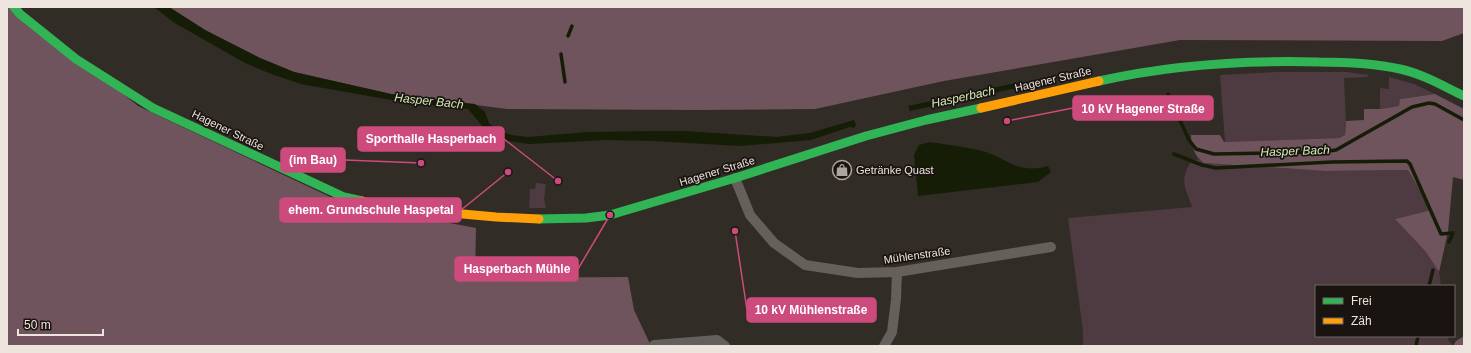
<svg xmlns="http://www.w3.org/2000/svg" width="1471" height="353" font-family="Helvetica,sans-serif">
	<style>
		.green { fill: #4d3b41 }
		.forest { fill: #6f535d }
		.water { fill: #151d07 }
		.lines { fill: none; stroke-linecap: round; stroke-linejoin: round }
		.stream { stroke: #151d07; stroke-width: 3.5 }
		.street { stroke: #65605c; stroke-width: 10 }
		.fast { stroke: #30b455; stroke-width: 9 }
		.slow { stroke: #ff9f0a; stroke-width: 9 }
		.labels { text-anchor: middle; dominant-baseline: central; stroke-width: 3.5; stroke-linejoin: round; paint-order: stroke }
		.street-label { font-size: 11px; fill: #ede4de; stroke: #1a1410 }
		.poi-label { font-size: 11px; fill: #ede4de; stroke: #1a1410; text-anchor: start }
		.water-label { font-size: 12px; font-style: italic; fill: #d4ecb6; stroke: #1a1410 }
		.leader { fill: none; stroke: #cd4b7c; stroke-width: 1.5 }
		.callout-dot { fill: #cd4b7c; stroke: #1a1410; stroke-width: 1.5 }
		.callout { fill: #cd4b7c; stroke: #cd4b7c; stroke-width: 1.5 }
		.callout-label { font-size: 12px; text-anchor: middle; font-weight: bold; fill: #fff }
	</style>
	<rect width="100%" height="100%" fill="#322c26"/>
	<g class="green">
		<polygon points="1276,72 1346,72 1369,75 1367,77 1344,78 1346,121 1345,135 1339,138 1225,142 1220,75"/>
		<polygon points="1389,77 1414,84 1435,94 1400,99 1400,106 1380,109 1380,88 1389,89"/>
		<path d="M1198 159 1204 163 1325 171 1408 170 1431 210 1395 219 1426 252 1439 272 1441 286H1316V336H1447L1448 339 1453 346H1083V331L1068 218 1192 207C1186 188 1179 182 1190 163Z"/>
		<polygon points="536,183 546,184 544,199 546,208 529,208 530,189 535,189"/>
	</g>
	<g class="forest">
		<polygon points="7,7 16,7 138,106 343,203 476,228 475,278 628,277 634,310 651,346 7,346"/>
		<polygon points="169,7 1464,7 1464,33 1442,41 1180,40 944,81 815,109 699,110 507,109 391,94 294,72 260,58 205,30"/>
		<path d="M1435 94 1464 109V180L1453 177 1448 232 1439 272 1426 252 1395 219 1431 210 1408 170 1325 171 1204 163C1195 157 1191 146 1191 135H1220L1224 142 1339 138 1345 135 1346 121 1364 120V109H1380L1399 106 1400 99Z"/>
		<polygon points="1464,336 1464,346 1453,346 1456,341"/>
	</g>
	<g class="water">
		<polygon points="154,7 169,7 205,30 260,58 294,72 391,94 475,104 485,112 489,123 495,129 511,135 528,137 587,132 654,131 684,131 776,137 810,133 854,120 856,125 854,128 850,127 811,140 740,146 654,141 606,140 529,144 508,141 497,138 488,133 468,109 397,101 301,84 271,74 245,63 173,22"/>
		<polygon points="1016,83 1017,88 910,111 908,106"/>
		<path d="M930 142C949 145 968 147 986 152 1010 161 1020 174 1048 166L1051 172 1038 182 918 196 914 155 919 145Z"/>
	</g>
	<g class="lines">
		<g class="stream">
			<polyline points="568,36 572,26"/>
			<polyline points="561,54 565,82"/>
			<polyline points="1168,94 1189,140 1196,149 1214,154 1321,152 1336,150 1412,107 1429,103 1435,104 1464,120"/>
			<polyline points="1174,154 1202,165 1216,168 1332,162 1407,161 1410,164 1441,234 1453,233 1449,242"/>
			<polyline points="1429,286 1433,270"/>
			<polyline points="1416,346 1418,336"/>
		</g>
		<g class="street">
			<polyline points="735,178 750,215 774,243 805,265 858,273 897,272 1051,247"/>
			<polyline points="654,345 717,340 725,346"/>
			<polyline points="884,346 892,332 896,299 897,272"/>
		</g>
		<g class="fast">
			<polyline points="14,7 20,14 76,59 153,108 344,197 362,201"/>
			<path d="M1099 81C1170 65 1246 60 1319 62 1346 62 1373 63 1400 69 1423 74 1443 86 1464 96"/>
			<polyline points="539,219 586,218 610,215 735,178 866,136 926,120 981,108"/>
		</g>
		<g class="slow">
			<polyline points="981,108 1099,81"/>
			<polyline points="362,201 385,207 496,217 539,219"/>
		</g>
	</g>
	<defs>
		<symbol id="shop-ring" viewBox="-11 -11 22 22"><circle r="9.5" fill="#1a1410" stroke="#aca49e" stroke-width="1.5"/><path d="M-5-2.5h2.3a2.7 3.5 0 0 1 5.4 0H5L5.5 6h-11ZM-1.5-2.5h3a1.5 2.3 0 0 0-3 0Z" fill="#aca49e"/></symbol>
	</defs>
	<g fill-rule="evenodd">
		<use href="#shop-ring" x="831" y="159" width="22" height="22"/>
	</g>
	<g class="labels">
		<g class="street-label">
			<text transform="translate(1053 79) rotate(-13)">Hagener Straße</text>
			<text transform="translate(228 130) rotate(26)">Hagener Straße</text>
			<text transform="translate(717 171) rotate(-17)">Hagener Straße</text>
			<text transform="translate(917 255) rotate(-8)">Mühlenstraße</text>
		</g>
		<g class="poi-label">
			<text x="856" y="170">Getränke Quast</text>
		</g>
		<g class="water-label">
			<text transform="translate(963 97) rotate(-12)">Hasperbach</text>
			<text transform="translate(429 101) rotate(6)">Hasper Bach</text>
			<text transform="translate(1295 151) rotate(-2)">Hasper Bach</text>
		</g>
	</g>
	<path class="leader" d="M1007 121L1073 108M558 181L504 139M421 163L345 160M508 172L461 210M610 215L578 269M735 231L747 310"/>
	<g class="callout-dot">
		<circle cx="1007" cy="121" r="4"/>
		<circle cx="558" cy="181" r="4"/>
		<circle cx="421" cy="163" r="4"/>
		<circle cx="508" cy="172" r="4"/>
		<circle cx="610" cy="215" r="4"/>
		<circle cx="735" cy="231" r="4"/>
	</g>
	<g class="callout">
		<rect x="1073" y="96" width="140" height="24" rx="4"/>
		<rect x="358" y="127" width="146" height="24" rx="4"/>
		<rect x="281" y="148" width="64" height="24" rx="4"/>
		<rect x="280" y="198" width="181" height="24" rx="4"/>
		<rect x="455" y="257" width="123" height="24" rx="4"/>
		<rect x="747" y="298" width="129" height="24" rx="4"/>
	</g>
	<g class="callout-label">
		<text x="1143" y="113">10 kV Hagener Straße</text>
		<text x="431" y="143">Sporthalle Hasperbach</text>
		<text x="313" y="164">(im Bau)</text>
		<text x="371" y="214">ehem. Grundschule Haspetal</text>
		<text x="517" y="273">Hasperbach Mühle</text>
		<text x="811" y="314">10 kV Mühlenstraße</text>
	</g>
	<rect width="1471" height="353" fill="none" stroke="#ede4de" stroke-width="16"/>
	<rect x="1315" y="285" width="140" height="52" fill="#1a1410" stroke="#6e6762"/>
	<rect x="1323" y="298" width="20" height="6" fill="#30b455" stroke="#6e6762"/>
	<text x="1351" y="305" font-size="12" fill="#ede4de">Frei</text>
	<rect x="1323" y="318" width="20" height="6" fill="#ff9f0a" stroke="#6e6762"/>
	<text x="1351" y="325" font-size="12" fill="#ede4de">Zäh</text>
	<path d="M18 329v6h85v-6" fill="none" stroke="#ede4de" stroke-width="2"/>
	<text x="24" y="329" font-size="12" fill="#ede4de" stroke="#1a1410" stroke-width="3" paint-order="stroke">50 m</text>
</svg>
